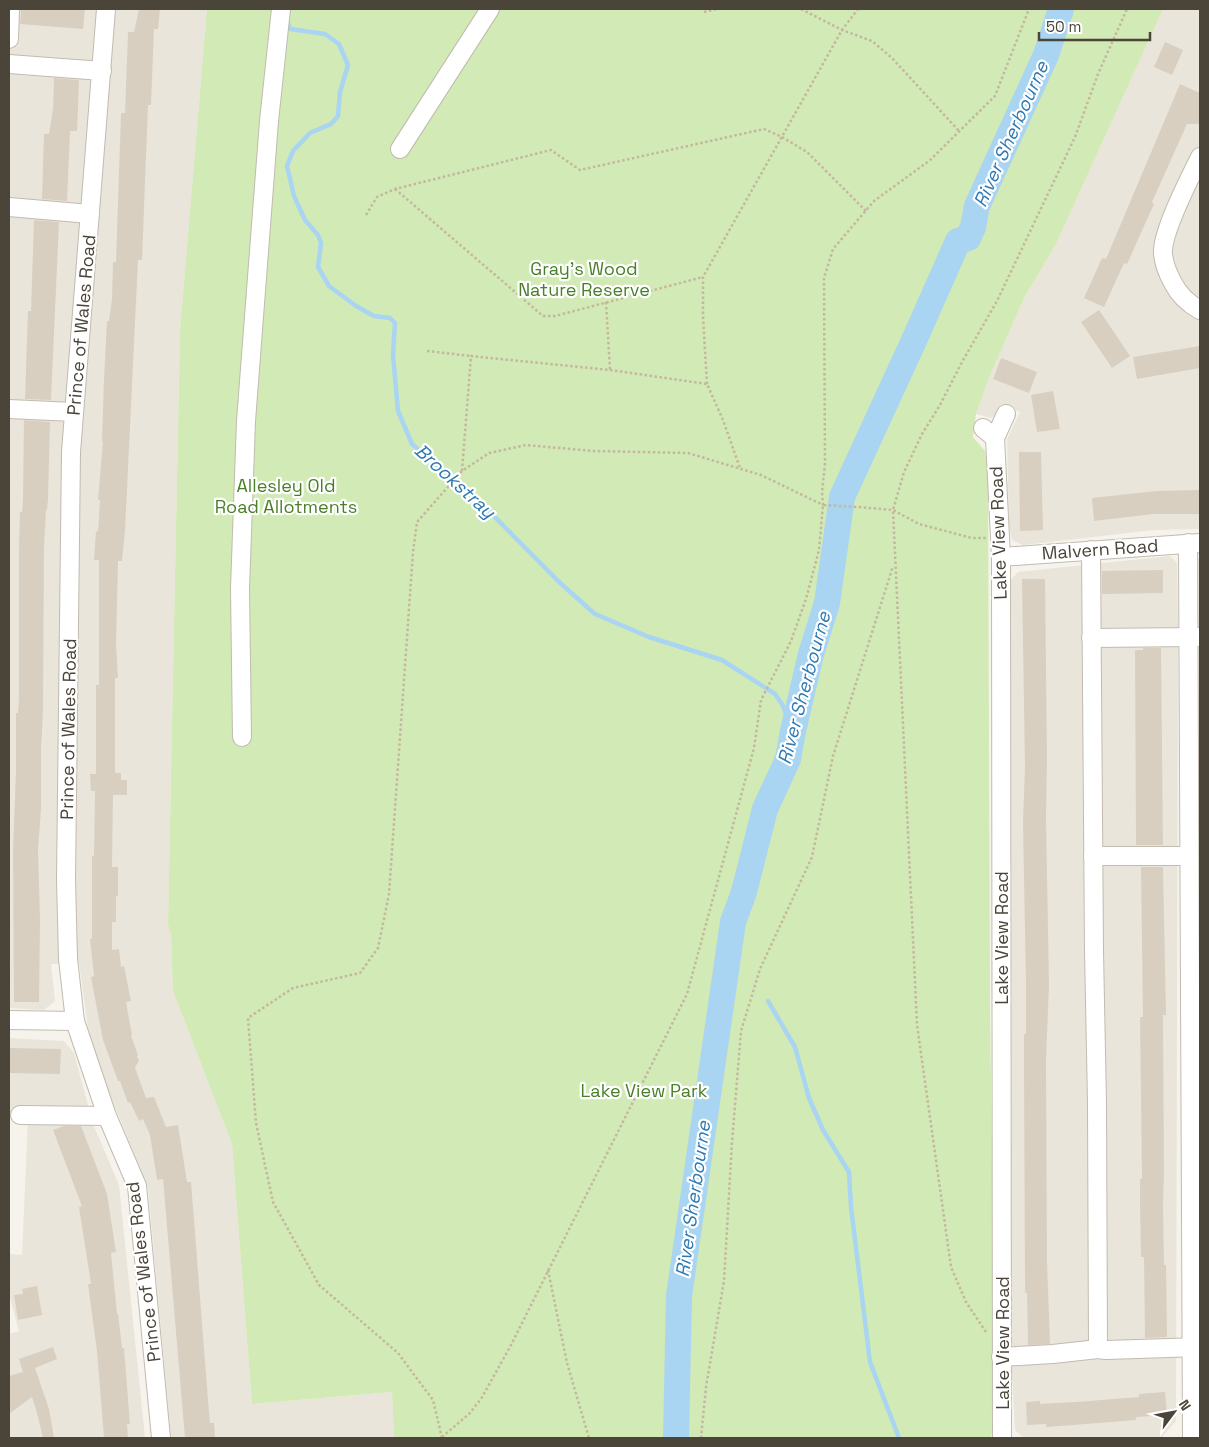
<svg xmlns="http://www.w3.org/2000/svg" width="1209" height="1447" font-family="'Space Grotesk',sans-serif">
	<style>
		.residential { fill: #eae5da }
		.green { fill: #d2eab5 }
		.lines { fill: none; stroke-linecap: round; stroke-linejoin: round }
		.stream { stroke: #a9d4f2; stroke-width: 4.5 }
		.river { stroke: #a9d4f2; stroke-width: 26 }
		.building { fill: #d8cfc1 }
		.minor-casing { stroke: #c2bbae; stroke-width: 20 }
		.path { stroke: #c4b79f; stroke-width: 2.5; stroke-dasharray: 2.5 2.5; stroke-linecap: butt }
		.minor { stroke: #fff; stroke-width: 18 }
		.labels { text-anchor: middle; dominant-baseline: central; stroke-width: 4.5; stroke-linejoin: round; paint-order: stroke }
		.park-label { font-size: 18px; fill: #4a7f2a; stroke: #fff }
		.street-label { font-size: 18px; fill: #4b4439; stroke: #fff }
		.water-label { font-size: 19px; font-style: italic; fill: #2e7ab2; stroke: #fff }
	</style>
	<rect width="100%" height="100%" fill="#f6f3ec"/>
	<g class="residential">
		<polygon points="9,9 207,9 180,329 168,923 171,935 173,991 232,1144 252,1404 392,1392 394,1438 171,1438 148,1188 101,1072 89,1034 79,963 51,964 55,1001 44,1010 9,1008"/>
		<polygon points="1163,9 1200,9 1200,529 1154,530 1023,545 1012,540 1009,526 1007,439 1020,412 1003,405 999,414 991,418 976,414 989,378 1024,298 1056,244"/>
		<polygon points="1170,556 1177,563 1178,626 1176,1421 1161,1438 1024,1438 1015,1430 1011,1356 1010,581 1018,572"/>
		<polygon points="1200,557 1200,1208 1196,624 1195,564"/>
		<polygon points="9,1038 64,1041 74,1053 93,1124 119,1185 145,1438 9,1438 9,1334 19,1331 9,1294 9,1254 22,1255 28,1119 9,1118"/>
	</g>
	<polygon class="green" points="207,9 1163,9 1056,244 1024,298 989,378 976,414 973,437 985,451 988,471 990,1005 995,1418 991,1438 394,1438 392,1392 252,1404 232,1144 173,991 171,935 168,924 180,329"/>
	<g class="lines">
		<g class="stream">
			<polyline points="287,20 290,29 325,34 339,44 348,65 340,92 338,116 331,124 310,133 293,151 287,166 294,196 305,220 318,235 321,243 318,267 329,286 356,306 374,316 390,318 395,323 393,355 398,411 412,444 476,498 559,582 595,614 649,637 722,660 775,694 782,704 793,731"/>
			<polyline points="768,1001 795,1047 809,1098 823,1130 849,1172 851,1207 870,1362 899,1438"/>
		</g>
		<polyline class="river" points="676,1438 679,1296 733,922 744,892 765,809 788,759 793,731 811,654 827,603 842,497 916,336 958,241 968,238 973,227 977,206 1046,55 1061,9"/>
	</g>
	<g class="building">
		<polygon points="21,9 85,9 83,29 20,24"/>
		<polygon points="139,9 160,9 158,29 154,29 151,105 148,105 142,260 138,260 125,531 122,561 118,561 116,645 118,678 115,678 115,773 121,773 121,780 127,780 127,795 113,795 112,867 118,867 118,896 116,896 116,922 112,922 112,950 119,949 121,967 124,966 131,1001 126,1002 132,1035 131,1036 138,1055 137,1056 139,1061 135,1067 139,1079 146,1098 154,1097 166,1127 178,1125 187,1182 191,1182 208,1400 210,1423 214,1423 215,1438 185,1438 163,1179 157,1180 150,1135 143,1119 139,1121 130,1102 128,1103 120,1081 118,1081 103,1040 91,977 94,976 90,939 92,939 92,856 94,856 95,791 91,791 90,774 96,774 96,685 99,685 99,560 94,560 96,531 98,532 99,517 100,500 98,500 103,441 102,441 104,379 107,321 109,321 112,299 113,262 116,262 121,113 125,113 128,32 134,32"/>
		<polygon points="1165,42 1183,50 1172,75 1154,67"/>
		<polygon points="54,78 79,80 77,131 70,131 67,201 42,199 44,134 49,134 53,108"/>
		<polygon points="1180,84 1200,93 1200,124 1187,124 1152,202 1154,204 1127,264 1124,263 1104,307 1084,298 1102,258 1106,259"/>
		<polygon points="34,220 59,222 51,400 25,399 28,311 31,311"/>
		<polygon points="1099,310 1130,356 1112,368 1081,322"/>
		<polygon points="1200,346 1200,368 1137,379 1133,357"/>
		<polygon points="1001,358 1037,372 1029,393 993,379"/>
		<polygon points="1053,391 1060,429 1037,432 1031,395"/>
		<polygon points="24,420 50,422 48,499 47,510 46,510 44,547 43,711 41,750 41,809 38,850 40,919 39,1002 14,1002 13,849 16,772 16,713 18,713 19,698 19,546 20,512 22,512 23,499"/>
		<polygon points="1019,452 1041,452 1043,530 1020,531"/>
		<polygon points="1200,490 1200,514 1153,514 1094,521 1092,498 1157,491"/>
		<polygon points="1163,570 1163,593 1102,594 1102,571"/>
		<polygon points="1022,579 1045,579 1047,760 1046,819 1049,985 1046,1060 1047,1262 1050,1344 1028,1345 1027,1293 1025,1293 1025,1281 1024,1064 1024,1034 1026,1034 1026,985 1023,823 1025,767"/>
		<polygon points="1143,648 1161,648 1163,845 1136,845 1135,650 1143,650"/>
		<polygon points="1141,867 1163,867 1166,1015 1163,1015 1164,1172 1163,1205 1164,1265 1166,1265 1167,1337 1145,1338 1144,1257 1141,1257 1140,1205 1140,1179 1142,1179 1140,1017 1143,1017"/>
		<polygon points="9,1048 61,1049 60,1074 9,1073"/>
		<polygon points="64,1126 81,1126 107,1194 116,1252 111,1253 117,1314 118,1314 122,1348 124,1348 130,1424 127,1424 128,1438 104,1438 97,1351 88,1284 91,1284 79,1207 82,1206 53,1130"/>
		<polygon points="37,1286 42,1315 18,1320 14,1295 23,1294 22,1289"/>
		<polygon points="53,1347 57,1359 35,1368 49,1409 54,1438 43,1438 37,1413 32,1397 9,1414 9,1376 23,1372 19,1359"/>
		<polygon points="1165,1392 1167,1415 1136,1417 1136,1420 1073,1425 1046,1427 1046,1424 1027,1425 1026,1402 1040,1401 1040,1404 1076,1402 1139,1397 1139,1394"/>
	</g>
	<g class="lines">
		<defs>
			<g id="minor">
				<polyline points="106,9 71,452 66,880 68,959 75,1021 107,1116 137,1186 161,1438"/>
				<polyline points="9,39 10,9"/>
				<polyline points="9,64 102,71"/>
				<polyline points="400,149 490,9"/>
				<path d="M1200 157C1190 178 1161 233 1163 254 1164 265 1168 274 1173 283 1179 295 1189 304 1200 310"/>
				<polyline points="9,207 90,214"/>
				<polyline points="9,409 74,412"/>
				<polyline points="983,428 995,438 1006,414"/>
				<polyline points="995,438 1001,557 1002,1438"/>
				<polyline points="1188,543 1192,1438"/>
				<polyline points="1091,550 1094,951 1097,1103 1098,1349"/>
				<polyline points="1001,557 1200,543"/>
				<polyline points="1091,638 1198,637"/>
				<polyline points="242,737 240,589 246,421 269,121 281,9"/>
				<polyline points="1093,856 1189,856"/>
				<polyline points="9,1020 75,1021"/>
				<polyline points="20,1115 107,1116"/>
				<polyline points="1001,1357 1053,1354 1098,1349 1106,1350 1200,1347"/>
			</g>
		</defs>
		<use href="#minor" class="minor-casing"/>
		<g class="path">
			<polyline points="801,9 842,30 872,41 892,58 959,131"/>
			<polyline points="704,12 716,9"/>
			<polyline points="395,189 543,316 555,316 703,277"/>
			<polyline points="366,215 377,197 395,189 551,150 580,170 764,129 782,137 807,152 866,211"/>
			<polyline points="606,302 610,370"/>
			<polyline points="427,351 471,356"/>
			<polyline points="707,384 703,317 703,277 842,30 858,9"/>
			<polyline points="462,471 471,356 610,370 707,384 723,420 740,468"/>
			<polyline points="548,1270 567,1363 589,1438"/>
			<polyline points="986,1332 966,1302 951,1267 917,1025 893,510 904,472 922,434 940,405 962,362 997,301 1075,137 1098,74 1127,9"/>
			<polyline points="442,1437 469,1414 481,1399 510,1347 687,994 754,748 761,700 791,641 806,599 819,550 823,505 858,507 893,510 919,524 972,538 986,538"/>
			<polyline points="442,1438 433,1400 398,1353 319,1285 273,1202 256,1123 248,1018 293,988 360,973 378,948 389,894 413,552 417,522 462,471 489,453 526,445 593,451 688,453 761,475 823,505 822,492 825,464 824,278 833,249 874,201 929,161 995,96 1029,9"/>
			<polyline points="701,1438 706,1387 724,1281 732,1142 741,1031 760,969 812,857 833,756 893,566"/>
		</g>
		<use href="#minor" class="minor"/>
	</g>
	<g class="labels">
		<g class="park-label">
			<text x="584" y="268">Gray's Wood<tspan x="584" dy="21">Nature Reserve</tspan></text>
			<text x="286" y="485">Allesley Old<tspan x="286" dy="21">Road Allotments</tspan></text>
			<text x="644" y="1090">Lake View Park</text>
		</g>
		<g class="street-label">
			<text transform="translate(81 325) rotate(-85)">Prince of Wales Road</text>
			<text transform="translate(998 533) rotate(-92)">Lake View Road</text>
			<text transform="translate(1100 549) rotate(-4)">Malvern Road</text>
			<text transform="translate(68 729) rotate(-89)">Prince of Wales Road</text>
			<text transform="translate(1001 938) rotate(-90)">Lake View Road</text>
			<text transform="translate(143 1272) rotate(-97)">Prince of Wales Road</text>
			<text transform="translate(1002 1343) rotate(-90)">Lake View Road</text>
		</g>
		<g class="water-label">
			<text transform="translate(1011 134) rotate(-66)">River Sherbourne</text>
			<text transform="translate(455 481) rotate(42)">Brookstray</text>
			<text transform="translate(804 688) rotate(-75)">River Sherbourne</text>
			<text transform="translate(693 1199) rotate(-82)">River Sherbourne</text>
		</g>
	</g>
	<rect width="1209" height="1447" fill="none" stroke="#4b4439" stroke-width="20"/>
	<g transform="translate(1174 1412) rotate(58)" stroke="#ffffff" stroke-width="4" paint-order="stroke">
	<path d="M0-4L9 19L0 12L-9 19Z" fill="#4b4439"/>
	<text y="-8" font-size="14" font-weight="bold" text-anchor="middle" fill="#4b4439">N</text>
	</g>
	<path d="M1039 32v8h111v-8" fill="none" stroke="#4b4439" stroke-width="2.5"/>
	<text x="1046" y="32" font-size="15" fill="#4b4439" stroke="#ffffff" stroke-width="4" paint-order="stroke">50 m</text>
</svg>
